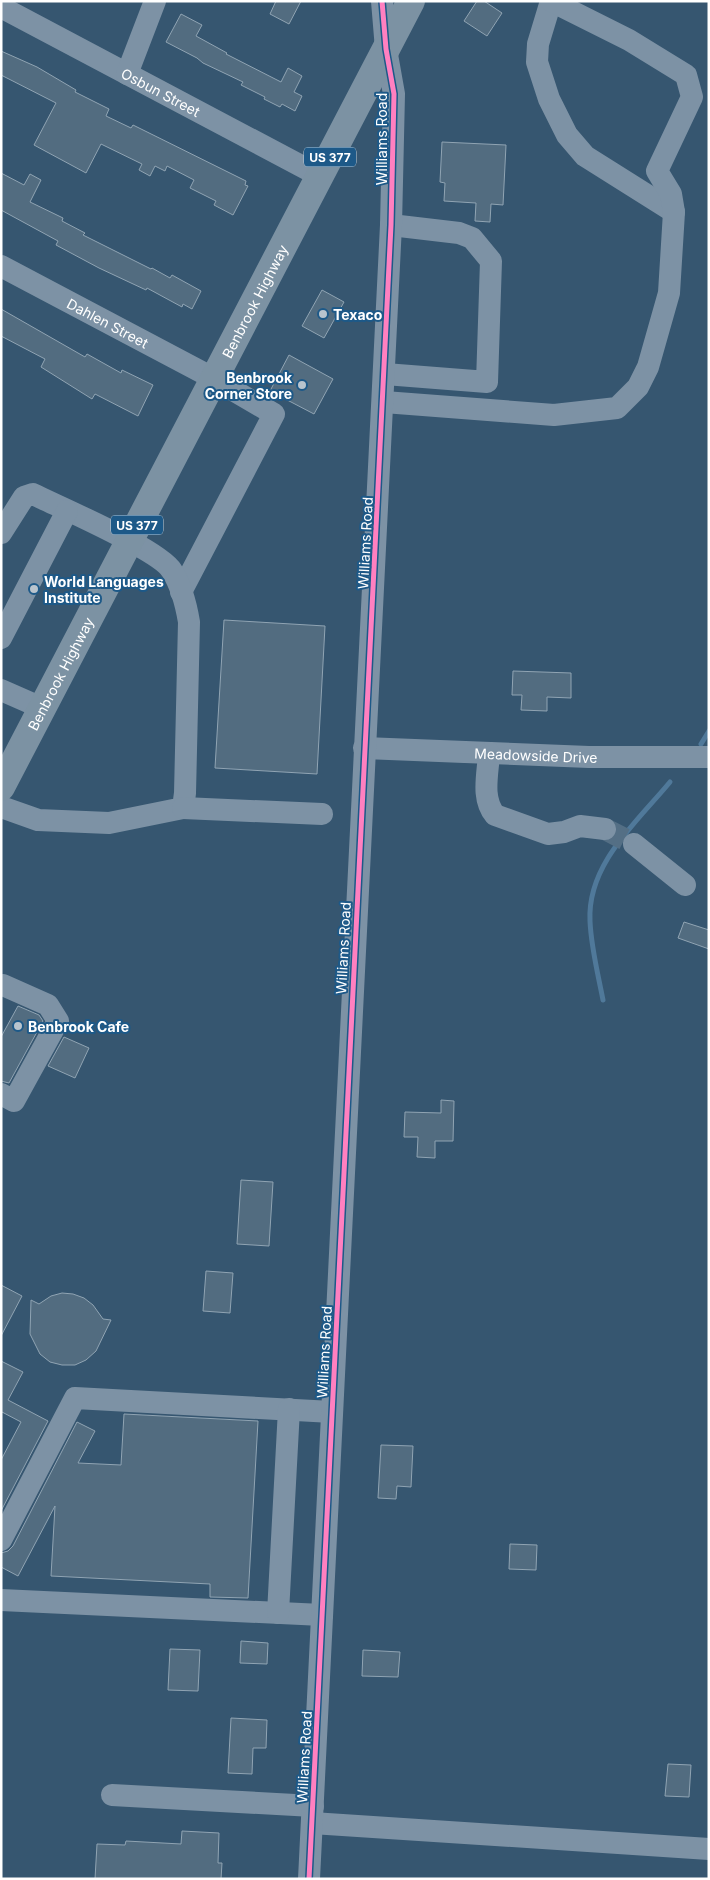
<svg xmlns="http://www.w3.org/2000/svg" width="710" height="1880" font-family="Inter,sans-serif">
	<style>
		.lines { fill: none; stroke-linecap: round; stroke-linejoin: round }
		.stream { stroke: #50799a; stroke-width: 5 }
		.building { fill: #526c80; stroke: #90a4b3 }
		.minor-tunnel { stroke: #546f85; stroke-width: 22; stroke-dasharray: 22 11; stroke-linecap: butt }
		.minor { stroke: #7d92a5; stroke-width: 22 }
		.major { stroke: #7c92a3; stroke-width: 28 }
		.cycleway-casing { stroke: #1d5988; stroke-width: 8 }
		.cycleway { stroke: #ff80c0; stroke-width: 5 }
		.poi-dot { fill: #b9c4cd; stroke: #1d5988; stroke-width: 2 }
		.labels { text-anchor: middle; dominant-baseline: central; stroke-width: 4; stroke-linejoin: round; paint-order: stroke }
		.shield { fill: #1d5988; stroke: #bbcddb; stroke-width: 1 }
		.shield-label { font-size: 12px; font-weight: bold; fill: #fff }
		.street-label { font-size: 14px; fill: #fff; stroke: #1d5988 }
		.poi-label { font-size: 14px; font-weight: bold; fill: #fff; stroke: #1d5988; text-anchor: start }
	</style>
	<rect width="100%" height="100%" fill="#365670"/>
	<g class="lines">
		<g class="stream">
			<polyline points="701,744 709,731"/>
			<path d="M603 1000C598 974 591 947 590 921 587 864 637 822 670 782"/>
		</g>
	</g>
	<g class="building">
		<polygon points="276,1 301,1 289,24 270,14"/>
		<polygon points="477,1 484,1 502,13 487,36 464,21"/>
		<polygon points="181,14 202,25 196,36 227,53 226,54 281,82 288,68 302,76 294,92 302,96 295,111 282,104 280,107 264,99 265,97 241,85 243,82 203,63 197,58 166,42"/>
		<polygon points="1,51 37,67 76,90 75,92 109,109 106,116 131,128 133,125 246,181 245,185 248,186 233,215 214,205 216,201 190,188 194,180 167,166 165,171 155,166 150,176 139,170 142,164 101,144 86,173 34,145 56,103 1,75"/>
		<polygon points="442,142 506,145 503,205 491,204 490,222 475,221 476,203 444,201 445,183 440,182"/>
		<polygon points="1,173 24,185 30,174 41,180 30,202 63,218 62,221 85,233 83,235 151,269 152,268 170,278 172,275 201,291 192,309 183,304 182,307 147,288 146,290 99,268 56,245 58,241 1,210"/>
		<polygon points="322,290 344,302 324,338 302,326"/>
		<polygon points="1,309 85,357 87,354 121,373 122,370 153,385 138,416 95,394 92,399 41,367 45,359 1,336"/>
		<polygon points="289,355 333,379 314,414 270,391"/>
		<polygon points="224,620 325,626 317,774 215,768"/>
		<polygon points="513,671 571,673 571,698 547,697 547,711 521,710 522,695 512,695"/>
		<polygon points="684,922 709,930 709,949 678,938"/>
		<polygon points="18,1006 39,1015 43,1021 9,1083 1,1081 1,1037"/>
		<polygon points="64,1037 89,1048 75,1078 48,1066"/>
		<polygon points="441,1100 454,1101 453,1141 435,1141 435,1158 417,1157 418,1137 404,1137 405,1112 441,1113"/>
		<polygon points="241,1180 273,1182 269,1246 237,1244"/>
		<polygon points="206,1271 233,1273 230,1313 203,1311"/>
		<polygon points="1,1285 22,1296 1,1336"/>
		<polygon points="62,1293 73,1294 84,1298 93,1305 103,1319 111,1320 96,1351 86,1360 75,1365 62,1365 50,1362 40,1354 30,1334 31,1300 39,1304 51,1296"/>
		<polygon points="1,1361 23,1372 8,1400 48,1421 1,1511 1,1460 21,1422 2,1412 1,1414"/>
		<polygon points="124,1414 258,1421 248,1598 210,1597 210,1584 51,1576 55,1506 18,1576 1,1567 1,1553 8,1551 13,1546 77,1422 95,1431 78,1463 121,1465"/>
		<polygon points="381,1445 413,1446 411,1487 397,1486 396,1499 378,1498"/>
		<polygon points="510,1544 537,1545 536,1570 509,1569"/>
		<polygon points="241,1641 268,1643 267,1664 240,1663"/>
		<polygon points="170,1649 200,1650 198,1691 168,1690"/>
		<polygon points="363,1650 400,1652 398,1677 362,1676"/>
		<polygon points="231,1718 267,1720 266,1748 253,1748 252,1774 228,1773"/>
		<polygon points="668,1764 691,1765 689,1797 665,1796"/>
		<polygon points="182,1831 219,1833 218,1863 222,1863 221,1879 95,1879 97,1844 125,1845 126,1841 181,1844"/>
	</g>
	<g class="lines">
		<polyline class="minor-tunnel" points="605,829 634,844"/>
		<g class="minor">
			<polyline points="551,1 538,44 537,62 549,99 567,135 585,156 674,212"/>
			<path id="s1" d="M1 7 320 176"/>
			<polyline points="127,74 155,1"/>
			<path id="s2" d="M1 266 209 376 274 414 181 592"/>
			<polyline points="385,374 487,382 491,261 472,238 459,233 391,225"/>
			<polyline points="384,402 554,415 617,408 638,387 648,367 669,293 674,212 671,194 657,171 692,97 686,75 629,40 551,1"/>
			<path d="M1 533 24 497 33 494C59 507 160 550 172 571 182 587 186 604 189 622L185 793 183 808 109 823 38 820 1 807"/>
			<polyline points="1,638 67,511"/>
			<polyline points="1,690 42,708"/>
			<path id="s3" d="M364 748 589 757H709"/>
			<path d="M489 753C488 774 481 798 495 815L548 834 564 832 580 826 605 829"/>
			<polyline points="183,808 322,814"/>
			<polyline points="634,844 685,885"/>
			<polyline points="1,1094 14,1101 58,1021 48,1005 3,985"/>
			<polyline points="1,1540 75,1398 332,1412"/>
			<polyline points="1,1600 322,1615"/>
			<polyline points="278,1613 289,1409"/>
			<polyline points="112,1795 313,1806"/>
			<polyline points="312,1823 709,1849"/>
			<polyline points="309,1879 391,225 394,94 386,49 382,1"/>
		</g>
		<path class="major" id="s4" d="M1 787 411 1"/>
		<defs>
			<polyline id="cycleway" points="309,1879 391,225 394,94 386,49 382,1"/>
		</defs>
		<use href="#cycleway" class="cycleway-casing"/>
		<use href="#cycleway" class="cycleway"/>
	</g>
	<g class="poi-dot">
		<circle cx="323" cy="314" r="5"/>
		<circle cx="302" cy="385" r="5"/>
		<circle cx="34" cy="589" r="5"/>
		<circle cx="18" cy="1026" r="5"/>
	</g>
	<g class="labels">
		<g class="shield">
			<rect x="304" y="147.5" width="52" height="19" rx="4"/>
			<rect x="111" y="515.5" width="52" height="19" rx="4"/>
		</g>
		<g class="shield-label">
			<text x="330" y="157">US 377</text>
			<text x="137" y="525">US 377</text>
		</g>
		<g class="street-label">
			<text stroke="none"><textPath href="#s1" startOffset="181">Osbun Street</textPath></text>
			<text transform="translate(381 139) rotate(-90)">Williams Road</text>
			<text stroke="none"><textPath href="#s4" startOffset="548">Benbrook Highway</textPath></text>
			<text stroke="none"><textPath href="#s2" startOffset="121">Dahlen Street</textPath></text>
			<text transform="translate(365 543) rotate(-87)">Williams Road</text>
			<text stroke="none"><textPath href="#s4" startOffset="128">Benbrook Highway</textPath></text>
			<text stroke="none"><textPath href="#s3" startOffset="172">Meadowside Drive</textPath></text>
			<text transform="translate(343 948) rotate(-87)">Williams Road</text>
			<text transform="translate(324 1352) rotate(-87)">Williams Road</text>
			<text transform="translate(304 1757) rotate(-87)">Williams Road</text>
		</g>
		<g class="poi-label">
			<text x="333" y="314">Texaco</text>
			<text x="292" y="377" text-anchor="end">Benbrook<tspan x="292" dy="16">Corner Store</tspan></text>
			<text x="44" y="581">World Languages<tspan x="44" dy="16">Institute</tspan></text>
			<text x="28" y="1026">Benbrook Cafe</text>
		</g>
	</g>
	<rect width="710" height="1880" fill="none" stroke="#ffffff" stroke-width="5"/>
</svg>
